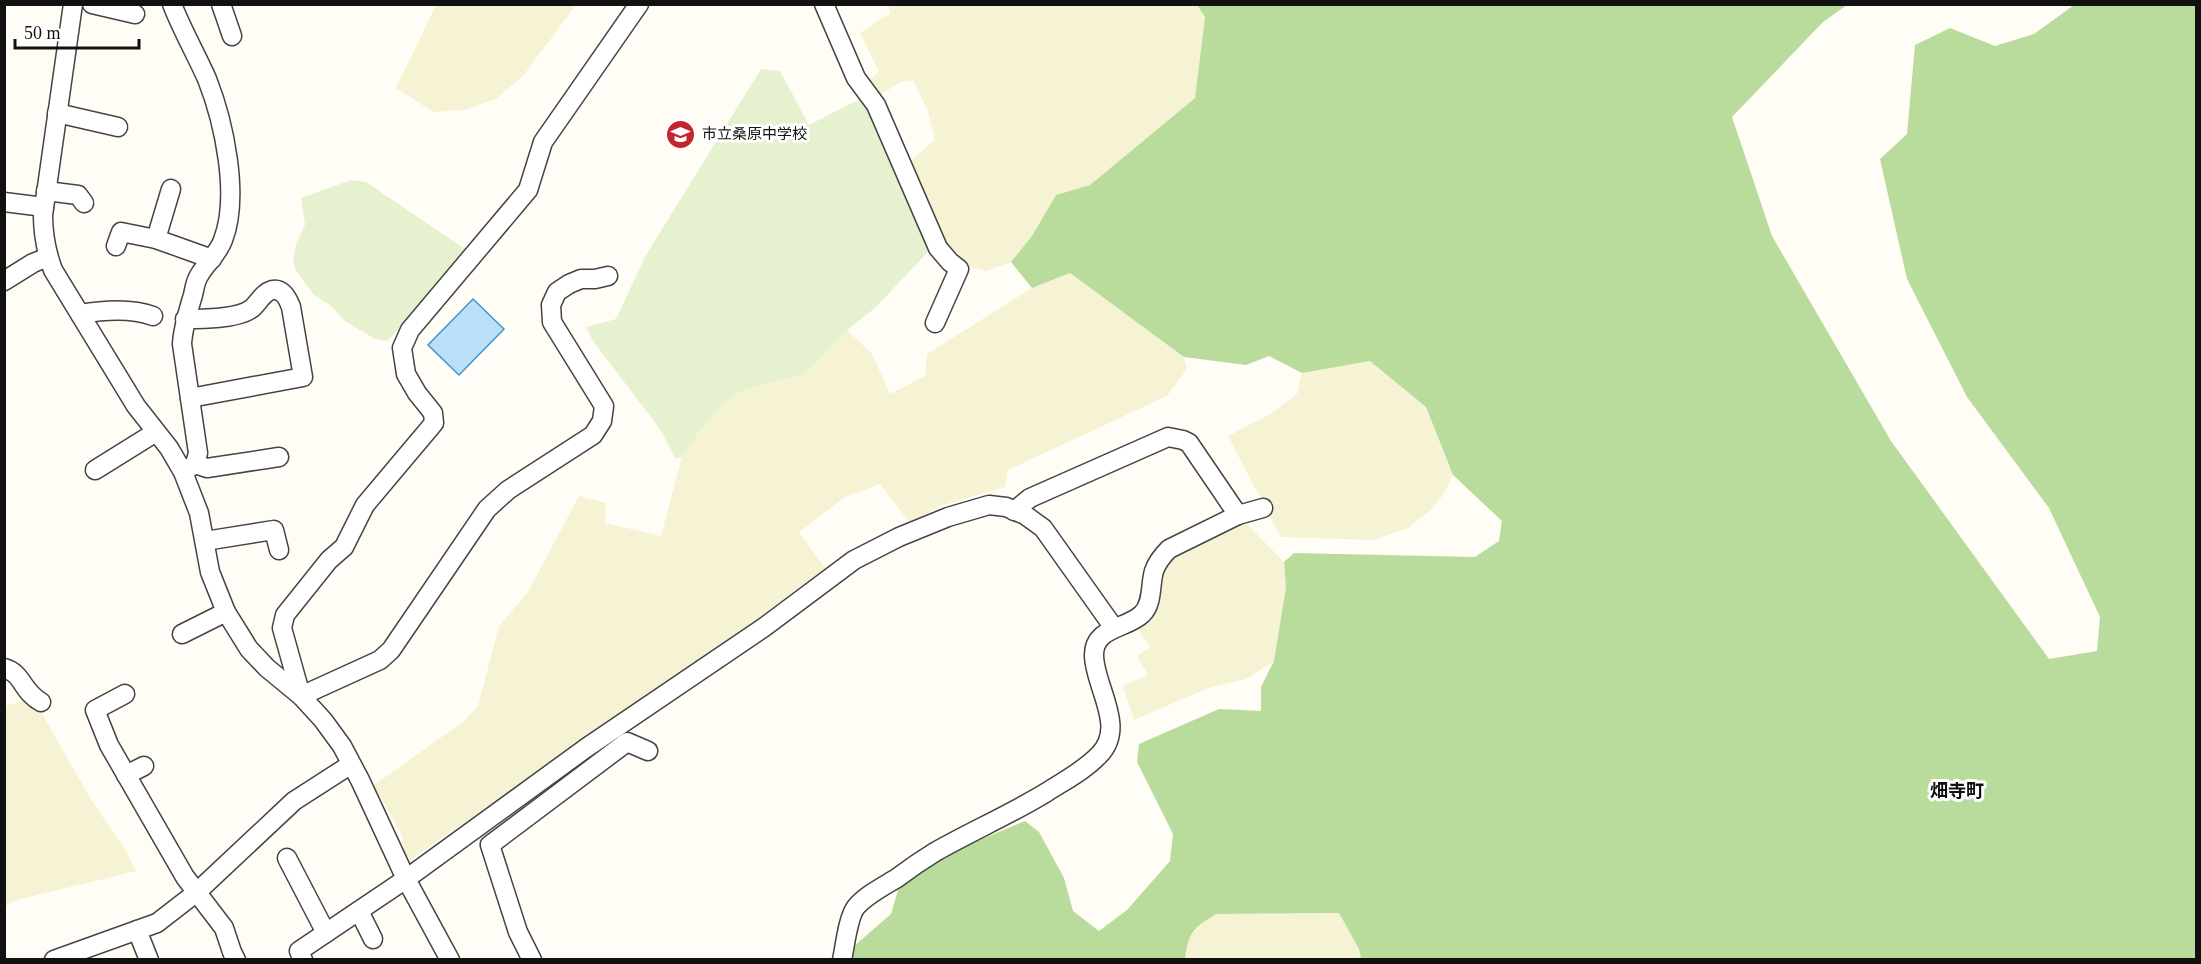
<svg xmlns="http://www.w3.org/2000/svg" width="2201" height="964" font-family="'Times New Roman','Noto Sans JP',serif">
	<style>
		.farmland { fill: #f6f3d4 }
		.forest { fill: #b9dc9c }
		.pitch { fill: #e6f2cf }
		.water { fill: #b9e0f7; stroke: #3f96cf; stroke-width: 1.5 }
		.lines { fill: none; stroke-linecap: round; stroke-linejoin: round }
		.minor-casing { stroke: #444; stroke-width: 21 }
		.minor { stroke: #fff; stroke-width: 18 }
		.labels { text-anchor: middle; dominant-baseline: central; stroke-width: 6; stroke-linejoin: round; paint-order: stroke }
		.poi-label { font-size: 15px; fill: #111; stroke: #fff; text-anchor: start }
		.quarter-label { font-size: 18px; font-weight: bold; fill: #111; stroke: #fff }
	</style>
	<rect width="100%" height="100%" fill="#fffdf5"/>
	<g class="farmland">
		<polygon points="888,4 1197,4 1205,16 1195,98 1090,185 1056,195 1032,236 1011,262 986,271 972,268 956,257 943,239 910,162 935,139 927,109 913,80 901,82 878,96 868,81 879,72 860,33 890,13"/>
		<polygon points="436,5 436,4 576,5 523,76 496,99 464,110 433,112 396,88"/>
		<polygon points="1070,273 1184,357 1187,369 1167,396 1008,470 1005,487 940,506 910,523 880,484 845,497 799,532 825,568 761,616 410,860 404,851 402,836 374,785 464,721 478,706 499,626 528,592 579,496 606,503 605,523 661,536 682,457 702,428 723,404 743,390 805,374 847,330 872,354 890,394 925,376 927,354 1032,288"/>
		<polygon points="1370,360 1426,407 1453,475 1443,495 1431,510 1408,528 1374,540 1281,537 1269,515 1269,506 1258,494 1228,436 1270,414 1297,394 1302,373"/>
		<polygon points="1247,524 1284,562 1286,587 1274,661 1246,679 1211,687 1134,720 1123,686 1148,675 1137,656 1150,647 1137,628 1150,618 1159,607 1162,575 1168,565 1175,557 1189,548"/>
		<polygon points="23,701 29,701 41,712 93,803 125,849 136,871 13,901 5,907 5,706"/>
		<polygon points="1339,913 1359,949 1361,959 1185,960 1188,937 1204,922 1216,914"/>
	</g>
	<path class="forest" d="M1197 5H1847L1823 22 1732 117 1772 236 1891 441 2049 659 2097 651 2100 617 2049 508 1967 397 1907 279 1880 159 1907 134 1915 45 1950 28 1995 46 2034 34 2074 5H2196V959H1361L1359 949 1339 913 1216 914C1192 929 1189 932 1185 959L851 960 853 947 891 914 899 887 958 849 1025 821 1039 832 1064 878 1073 911 1099 931 1127 910 1170 861 1173 834 1137 762 1139 744 1219 709 1261 711V687L1274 661 1286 587 1284 562 1294 553 1475 557 1499 541 1502 521 1453 475 1426 407 1370 361 1302 373 1269 356 1246 365 1184 357 1070 273 1032 288 1011 262 1032 236 1056 195 1090 185 1195 98 1205 17Z"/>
	<g class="pitch">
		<polygon points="761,69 780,71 809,125 862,98 872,112 916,216 928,252 875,308 847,330 805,374 743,390 723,404 702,428 682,457 675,458 660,429 593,341 586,327 616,319 646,255"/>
		<polygon points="351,180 366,182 465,249 388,341 375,339 345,321 331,306 314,295 296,270 293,263 296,244 305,225 301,198"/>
	</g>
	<polygon class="water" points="473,299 504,329 459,375 428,345"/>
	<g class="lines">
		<defs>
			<g id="minor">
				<path d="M73 4 43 215C43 235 46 251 53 270L136 406 169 448 183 472 199 513 210 572 226 612 249 649 267 668 301 696 323 720 342 746 360 780 406 879 450 960"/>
				<polyline points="92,4 135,14"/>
				<path d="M172 4C182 30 196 54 207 79 224 122 240 196 223 240 218 254 207 262 200 274 195 281 195 287 193 295 188 312 183 327 182 344L198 453 195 464"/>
				<polyline points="221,4 232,36"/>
				<polyline points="824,4 856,78 876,105 938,248 950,262 959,269 935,323"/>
				<polyline points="57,113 118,127"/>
				<polyline points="46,191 78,195 84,203"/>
				<polyline points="4,202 44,207"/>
				<polyline points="156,239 171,189"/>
				<polyline points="116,246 121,232 156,239 212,259"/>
				<polyline points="608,276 595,279 581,279 569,284 557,292 551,305 552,322 604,406 602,421 593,435 508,490 487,509 391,650 380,660 301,696 282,628 285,615 329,560 344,547 365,505 434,423 433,413 417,393 406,374 402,348 410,330 528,190 543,142 639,4"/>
				<polyline points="4,281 33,263 48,257"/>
				<path d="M80 314C103 310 132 308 153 316"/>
				<path d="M185 319C202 319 237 319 251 309 258 304 262 293 272 290 283 288 288 299 291 307L303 377 190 398"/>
				<polyline points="95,470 156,432"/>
				<polyline points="185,471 195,464 207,468 279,457"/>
				<polyline points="1014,511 1030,498 1168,437 1183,440 1189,443 1238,515"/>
				<polyline points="205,541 274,530 279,550"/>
				<polyline points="182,634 226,612"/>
				<path d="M4 668C23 673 22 692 41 702"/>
				<polyline points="125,694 95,710 109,745 185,877 224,928 232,952 236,960"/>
				<polyline points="126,775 144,766"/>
				<polyline points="287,858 326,933"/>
				<polyline points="359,911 373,939"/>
				<polyline points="137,930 149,960"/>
				<polyline points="54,960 157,923 197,892 294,801 350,765"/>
				<polyline points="303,960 299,951 406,879 586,748 763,628 854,560 899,537 948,517 989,505 1006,507 1025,515 1043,528 1114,628"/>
				<polyline points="532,960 518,932 490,845 627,742 648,751"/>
				<path d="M842 960C845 946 848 917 856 907 866 895 884 886 897 878 909 869 922 860 935 852 972 831 1011 814 1047 792 1064 781 1085 770 1099 755 1127 727 1095 688 1094 656 1093 627 1127 629 1142 614 1153 604 1150 584 1154 571 1157 562 1163 555 1169 549L1238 515 1263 508"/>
			</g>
		</defs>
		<use href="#minor" class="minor-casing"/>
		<use href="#minor" class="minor"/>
	</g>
	<defs>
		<symbol id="school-disc" viewBox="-11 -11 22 22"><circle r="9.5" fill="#c4262e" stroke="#fff"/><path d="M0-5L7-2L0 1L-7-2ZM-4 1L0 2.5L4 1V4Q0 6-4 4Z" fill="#fff"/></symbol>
	</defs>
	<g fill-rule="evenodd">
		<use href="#school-disc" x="664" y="118" width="33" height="33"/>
	</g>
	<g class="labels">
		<g class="poi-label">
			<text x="702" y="134">市立桑原中学校</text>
		</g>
		<g class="quarter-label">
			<text x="1957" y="791">畑寺町</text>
		</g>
	</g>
	<rect width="2201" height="964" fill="none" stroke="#111111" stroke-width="12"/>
	<path d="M15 39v9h124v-9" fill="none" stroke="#111111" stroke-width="3"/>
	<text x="24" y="39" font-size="18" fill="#111111" stroke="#ffffff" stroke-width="4.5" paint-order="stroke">50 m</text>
</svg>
